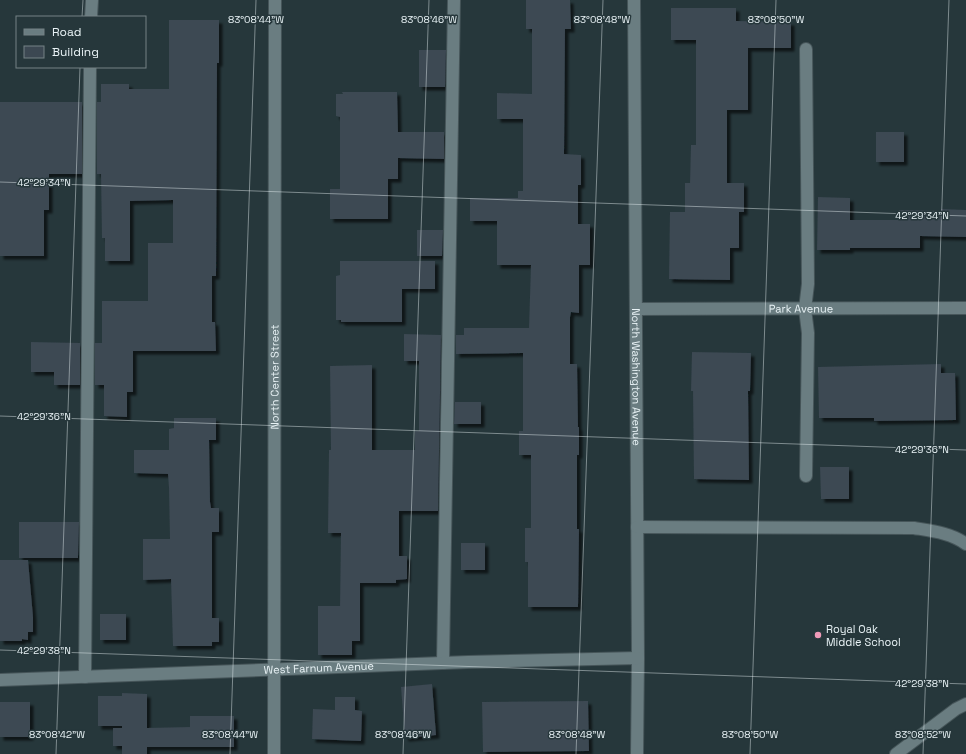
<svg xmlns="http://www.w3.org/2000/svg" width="966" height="754" font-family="'Space Grotesk',sans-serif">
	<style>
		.building { fill: #3c4852; filter: url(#shadow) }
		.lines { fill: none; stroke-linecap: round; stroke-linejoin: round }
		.minor-casing { stroke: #465559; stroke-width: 14 }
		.minor { stroke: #6a7d81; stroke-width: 12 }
		.ticks { fill: none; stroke: #e8f2f5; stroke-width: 1; stroke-opacity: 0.45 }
		.poi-dot { fill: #ef9ab8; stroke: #26373b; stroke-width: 1.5 }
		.labels { text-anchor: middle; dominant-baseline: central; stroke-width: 3; stroke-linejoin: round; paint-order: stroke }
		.street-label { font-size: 11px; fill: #e8f2f5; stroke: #26373b }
		.poi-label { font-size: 11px; fill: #e8f2f5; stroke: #26373b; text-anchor: start }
		.ticks-label { font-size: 10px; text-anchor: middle; fill: #e8f2f5; stroke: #26373b; stroke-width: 3; stroke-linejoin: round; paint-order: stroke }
	</style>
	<defs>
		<filter id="shadow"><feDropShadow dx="3.5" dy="3.5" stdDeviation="1" flood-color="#0009"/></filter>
	</defs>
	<rect width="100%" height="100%" fill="#26373b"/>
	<g class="building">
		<polygon points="526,0 570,0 571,29 565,29 564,154 581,155 581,185 578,185 578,224 590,224 590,265 579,265 579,313 571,312 570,317 570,364 577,364 578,427 579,427 579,455 577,455 577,529 579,529 578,607 528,607 528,562 525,562 525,528 531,528 531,455 519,455 519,431 523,431 523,353 456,354 456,335 464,335 464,328 529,328 531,265 497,265 497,221 470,221 470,198 518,198 518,191 523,191 523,119 497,119 497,93 532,94 532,29 526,29"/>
		<polygon points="671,8 736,8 736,21 791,22 791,48 748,48 748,110 727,110 727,183 744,183 744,212 739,212 739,248 730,248 730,280 669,279 670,212 685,212 685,183 690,183 691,145 696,145 696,40 671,40"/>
		<polygon points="169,20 219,20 219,63 217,63 216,276 212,276 212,322 215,322 216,351 133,351 133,392 127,392 127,417 104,416 104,385 95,385 95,343 102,343 102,301 148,301 148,243 173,243 173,200 130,201 130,261 105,261 105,238 102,238 101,174 97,174 97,102 101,102 101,84 129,84 129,89 169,89"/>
		<polygon points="419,50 446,50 445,87 419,87"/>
		<polygon points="342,92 397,92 398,132 444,132 444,159 398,158 398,179 388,179 388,219 330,219 330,189 340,189 340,117 336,116 336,94 343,94"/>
		<polygon points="0,102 82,102 82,174 49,174 49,210 44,210 44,256 0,256"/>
		<rect x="876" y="132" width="28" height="30"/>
		<polygon points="818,197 850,198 850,220 899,220 899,210 941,211 941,209 966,210 966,237 920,236 920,248 850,248 850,250 817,250"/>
		<polygon points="417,230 443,230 442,256 417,256"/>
		<polygon points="340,261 435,261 435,289 402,289 402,322 341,322 341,320 336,320 336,276 340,275"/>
		<polygon points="404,334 441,335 438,511 399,511 399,556 407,556 407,579 396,580 396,583 360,583 360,641 352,641 352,655 318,655 318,606 340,606 341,533 328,533 329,450 331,450 330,366 372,365 372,450 415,450 415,431 419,431 419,361 404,361"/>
		<polygon points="31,342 80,343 80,385 54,385 54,372 31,372"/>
		<polygon points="692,352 751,353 750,391 748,391 749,480 694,479 693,391 691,391"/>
		<polygon points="941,364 941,373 955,373 956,420 874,421 874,418 819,418 818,367"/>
		<polygon points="455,402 481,402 481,424 454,424"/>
		<polygon points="174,418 216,418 216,440 209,440 210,502 211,508 219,508 219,532 212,532 212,618 219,618 219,642 212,642 212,646 173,646 171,579 143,580 143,539 170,539 169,488 168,474 134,473 134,450 169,450 169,429 174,428"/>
		<polygon points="820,467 849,467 849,499 821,499"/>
		<polygon points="19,522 79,522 78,558 19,558"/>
		<rect x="461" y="543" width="24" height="27"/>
		<polygon points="0,560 28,560 33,617 33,632 28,632 28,640 22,639 22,641 0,641"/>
		<rect x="100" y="614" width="26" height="26"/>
		<polygon points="432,684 436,735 405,738 401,687"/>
		<polygon points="122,693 147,694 147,728 190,727 190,716 234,716 234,747 147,747 147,754 122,754 122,746 113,746 113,728 122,728 122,726 98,726 98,696 122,696"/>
		<polygon points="335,697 355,697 355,710 362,711 361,741 312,739 313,709 335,710"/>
		<polygon points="588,701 589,751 483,752 482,702"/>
		<rect x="0" y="702" width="30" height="35"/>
	</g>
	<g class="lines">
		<defs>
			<g id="minor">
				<path id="s1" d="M634 0 638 658 637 754"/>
				<polyline points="91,17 92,0"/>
				<path id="s2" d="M636 309 966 308"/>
				<polyline points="806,476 808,333 805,309 808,284 806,49"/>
				<path d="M637 527 914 528C932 531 951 533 966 544"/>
				<polyline points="443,663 454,0"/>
				<polyline points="85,677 90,67"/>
				<path id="s3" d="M0 680 468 662 638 658"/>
				<path id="s4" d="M274 754 275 0"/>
				<polyline points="896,754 956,709 966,704"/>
			</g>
		</defs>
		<use href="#minor" class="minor-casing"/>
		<use href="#minor" class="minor"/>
	</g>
	<path class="ticks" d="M82 17 83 0M0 182 966 216M0 416 966 450M0 650 966 684M56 754 80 67M230 754 256 0M403 754 429 0M576 754 603 0M750 754 776 0M923 754 949 0"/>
	<circle class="poi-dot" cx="818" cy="635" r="4"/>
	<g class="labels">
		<g class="street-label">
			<text stroke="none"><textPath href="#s2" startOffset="165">Park Avenue</textPath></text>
			<text stroke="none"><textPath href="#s4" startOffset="377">North Center Street</textPath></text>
			<text stroke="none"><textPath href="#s1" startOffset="377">North Washington Avenue</textPath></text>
			<text stroke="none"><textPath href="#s3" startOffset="319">West Farnum Avenue</textPath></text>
		</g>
		<g class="poi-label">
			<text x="826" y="629">Royal Oak<tspan x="826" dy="13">Middle School</tspan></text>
		</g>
	</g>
	<g class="ticks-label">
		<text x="256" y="23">83°08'44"W</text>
		<text x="429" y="23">83°08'46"W</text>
		<text x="602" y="23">83°08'48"W</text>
		<text x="776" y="23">83°08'50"W</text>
		<text x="44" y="186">42°29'34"N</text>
		<text x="922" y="219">42°29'34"N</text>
		<text x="44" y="420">42°29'36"N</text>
		<text x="922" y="453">42°29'36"N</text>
		<text x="44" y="654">42°29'38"N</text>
		<text x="922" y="687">42°29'38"N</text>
		<text x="57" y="738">83°08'42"W</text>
		<text x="230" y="738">83°08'44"W</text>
		<text x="403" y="738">83°08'46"W</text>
		<text x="577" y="738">83°08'48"W</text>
		<text x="750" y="738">83°08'50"W</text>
		<text x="923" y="738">83°08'52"W</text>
	</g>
	<rect x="16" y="16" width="130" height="52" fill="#26373b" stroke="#748285"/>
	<rect x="24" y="29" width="20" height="6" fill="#6a7d81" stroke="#748285"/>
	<text x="52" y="36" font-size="12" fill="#e8f2f5">Road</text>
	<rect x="24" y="46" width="20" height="12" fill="#3c4852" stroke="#748285"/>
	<text x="52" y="56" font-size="12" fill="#e8f2f5">Building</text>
</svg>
